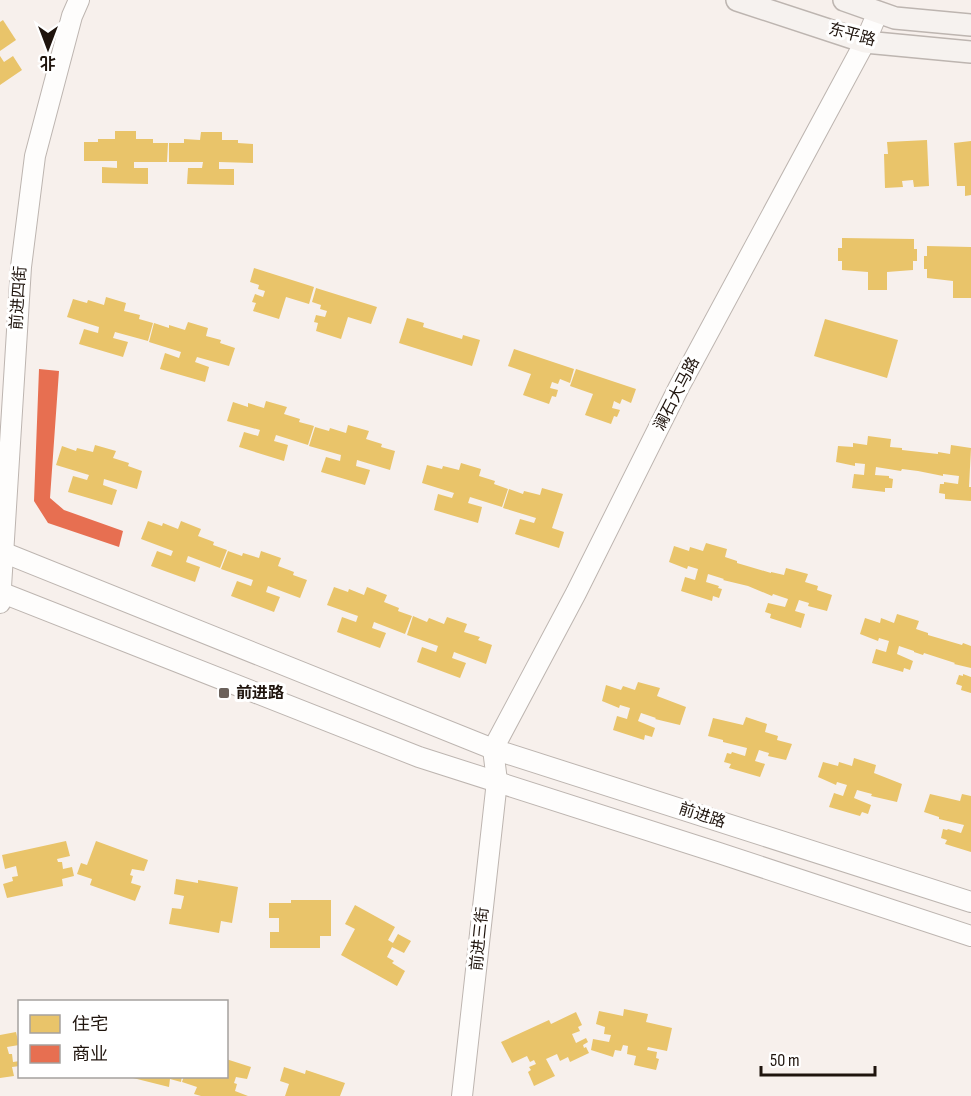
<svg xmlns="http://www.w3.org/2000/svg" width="971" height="1096" font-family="'Sofia Sans Condensed','Noto Sans SC',sans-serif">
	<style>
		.homes { fill: #e9c46a }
		.shops { fill: #e76f51 }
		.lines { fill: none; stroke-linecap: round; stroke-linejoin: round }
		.tertiary-casing { stroke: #bdb5b0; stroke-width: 22 }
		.secondary-casing { stroke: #bdb5b0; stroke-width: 24 }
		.tertiary { stroke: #fefdfc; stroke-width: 20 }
		.secondary { stroke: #f6f2ef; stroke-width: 21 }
		.poi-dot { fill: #6b615b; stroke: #fff; stroke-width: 2 }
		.labels { text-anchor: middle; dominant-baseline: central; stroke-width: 6; stroke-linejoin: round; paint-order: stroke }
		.street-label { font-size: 16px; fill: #1f140d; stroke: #fff }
		.poi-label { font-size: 16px; font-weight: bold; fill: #1f140d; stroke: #fff; text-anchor: start }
	</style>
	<rect width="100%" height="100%" fill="#f7f0ec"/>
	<g class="homes">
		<polygon points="3,20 16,40 0,51 0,22"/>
		<polygon points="0,56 4,62 13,56 22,70 0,85"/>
		<polygon points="115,131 136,131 136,139 153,139 153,143 168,143 167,162 134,162 134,168 148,168 148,184 102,183 102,167 117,168 117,161 84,161 84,142 98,142 98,139 115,139"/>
		<polygon points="201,132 222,132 222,140 238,140 238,143 253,144 253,163 219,162 219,169 234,169 234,185 187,184 188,168 202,168 203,162 169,162 169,143 184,143 184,139 200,140"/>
		<polygon points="927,140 929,186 914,187 913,180 902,181 903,187 885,188 884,154 888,154 887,142"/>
		<polygon points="971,141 971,195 965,196 965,186 957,186 954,143"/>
		<polygon points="842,238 914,239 914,249 917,249 917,261 913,261 913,270 887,272 887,290 868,290 868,272 842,270 842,261 838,261 838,248 842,248"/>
		<polygon points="927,246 971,247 971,298 953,298 953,281 927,278 927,269 924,269 924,256 927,256"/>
		<polygon points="254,268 314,287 309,304 286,297 279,319 253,311 256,303 252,302 255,294 263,297 265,291 258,289 259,285 250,282"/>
		<polygon points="316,288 377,307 371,324 348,317 341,339 316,331 318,323 314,322 316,315 325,317 327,311 320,309 321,305 312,302"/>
		<polygon points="106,297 126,303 124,311 140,315 139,319 153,323 148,341 115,332 113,338 128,342 123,357 79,344 84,329 98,333 99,327 67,317 73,299 87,303 88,300 104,305"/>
		<polygon points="407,318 424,323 423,327 462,339 463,335 480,340 472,366 399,343"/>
		<polygon points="825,319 898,340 887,378 814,356"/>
		<polygon points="188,322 208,328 206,336 221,340 220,343 235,348 229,366 197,357 195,362 209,367 205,382 160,369 165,353 179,358 181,352 149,342 154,323 169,328 169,325 185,330"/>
		<polygon points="514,349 574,369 570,383 560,379 558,384 552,382 550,388 558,390 556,397 552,396 549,404 523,395 531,374 508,366"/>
		<polygon points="576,369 636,389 631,403 622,399 620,404 614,401 612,408 620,410 617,417 614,416 611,424 585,415 593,394 570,386"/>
		<polygon points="266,401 287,407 284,414 300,419 299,422 314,426 308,445 276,435 274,441 288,445 284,461 239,447 244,432 258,436 260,430 227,421 233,402 248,407 248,403 264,408"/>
		<polygon points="348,425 369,431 366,439 382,444 381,447 395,451 390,470 357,460 356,466 370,470 365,485 321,472 326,457 340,461 341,455 309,446 315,427 329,431 330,428 346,433"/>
		<polygon points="868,436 891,439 890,447 902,448 902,450 938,454 938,452 950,454 951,445 971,448 969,487 971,487 971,501 945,499 945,494 939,493 940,484 944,484 944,482 958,484 959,476 943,474 943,476 918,471 902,469 901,471 876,467 875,475 889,476 889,478 893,479 892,488 885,488 885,492 852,488 854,474 864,475 865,464 855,463 855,466 836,462 838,446 853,447 853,443 867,445"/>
		<polygon points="95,445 116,451 113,458 129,463 128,466 142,471 137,489 104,479 103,485 117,490 112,505 68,492 73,476 87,480 89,475 56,465 62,446 76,451 77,448 93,452"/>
		<polygon points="461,463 481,469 479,476 495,481 494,484 508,489 502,507 470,497 468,503 482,507 478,523 434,510 438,494 452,498 454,493 422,483 427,465 442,469 443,466 459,470"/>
		<polygon points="542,488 563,494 552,528 564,532 559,548 515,534 520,519 534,523 536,518 503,508 509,489 523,494 524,491 540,495"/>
		<polygon points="148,521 162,526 163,523 178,529 181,521 201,529 198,536 214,542 213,545 227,550 220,568 188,556 186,562 200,567 195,582 151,566 157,551 171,556 173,551 141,539"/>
		<polygon points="706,543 727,549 725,557 737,561 737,563 771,573 771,572 784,575 786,568 808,574 805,582 818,586 817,590 832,595 827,611 808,606 809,603 799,600 795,611 805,614 801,628 770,618 771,614 765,612 768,603 785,607 788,599 773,594 772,596 748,586 723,580 724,579 708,574 706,582 719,586 718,588 722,589 719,598 713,596 712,601 681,591 685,577 695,580 698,569 688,566 687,569 669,562 674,546 689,551 690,547 703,551"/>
		<polygon points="228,551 242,556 243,553 259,558 261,551 281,558 278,566 294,572 293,575 307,580 300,598 268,586 266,592 280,597 274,612 231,596 237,581 251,586 253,580 221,569"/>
		<polygon points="334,587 348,592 349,589 364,595 367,587 387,595 384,602 399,608 398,611 412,616 405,634 374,622 372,628 386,633 380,648 337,632 342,617 356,622 358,616 327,605"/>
		<polygon points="897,614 919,621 916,629 928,633 928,635 962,645 963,643 971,646 971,668 954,664 955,663 924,653 923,655 914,652 914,651 899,646 897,654 913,661 910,670 904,668 903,672 872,663 876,649 886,652 889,641 879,638 878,641 860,634 865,618 880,623 881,618 894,623"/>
		<polygon points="413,616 427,622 429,618 444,624 447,617 467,624 464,632 480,637 478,640 492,645 486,664 454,652 452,658 466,663 460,678 417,662 422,647 436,652 438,646 407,635"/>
		<polygon points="963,674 971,677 971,693 961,690 962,686 956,684 959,675 963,676"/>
		<polygon points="638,682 660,688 657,696 686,707 680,725 655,719 656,718 641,713 638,721 655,728 652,737 645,735 644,740 613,730 617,716 627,719 630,708 620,705 619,708 602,701 606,685 621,690 623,686 635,690"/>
		<polygon points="746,717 767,724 765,732 778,736 777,740 792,744 786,760 768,756 769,753 759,750 755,761 765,764 760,777 729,768 731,764 724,762 727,753 731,754 732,752 745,756 747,748 723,742 723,740 708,736 713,718 743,725"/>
		<polygon points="854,758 876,765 874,773 902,784 897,802 871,796 872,794 857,790 854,798 871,805 868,814 862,812 860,816 829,807 834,793 843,796 847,785 837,782 836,785 818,777 823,762 838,766 839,762 852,766"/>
		<polygon points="930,794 960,801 962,794 971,796 971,852 945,844 947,840 941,838 943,829 947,830 948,829 961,833 964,825 939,819 939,817 924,812"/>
		<polygon points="66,841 70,856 57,859 58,862 62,862 63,869 72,867 74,876 62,879 63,886 7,898 3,884 13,881 12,877 18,876 16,866 5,869 2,855"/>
		<polygon points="96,841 148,860 144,871 132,869 130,875 133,876 131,883 141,886 135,901 90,885 92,879 77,874 81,863 87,865"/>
		<polygon points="176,879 198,883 198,880 238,887 232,923 221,921 219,933 169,924 172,908 181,909 184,896 174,894"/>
		<polygon points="291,900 331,900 331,936 320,936 320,948 270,948 270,932 279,932 279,918 269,918 269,903 291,903"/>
		<polygon points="355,905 395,927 388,940 393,943 398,934 411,941 404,953 392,947 387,957 394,961 392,963 405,971 397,986 341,955 355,929 345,924"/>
		<polygon points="624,1009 648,1014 646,1022 672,1028 667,1051 648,1047 647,1050 657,1052 656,1058 659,1059 656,1070 634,1065 636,1056 627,1054 628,1046 623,1045 621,1051 615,1050 613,1057 591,1050 593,1039 609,1042 611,1035 604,1034 605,1027 596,1024 599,1011 623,1016"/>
		<polygon points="576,1012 582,1025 578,1027 580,1031 572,1034 576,1043 586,1038 588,1042 583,1045 584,1048 586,1047 589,1053 570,1062 568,1057 560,1061 557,1054 546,1059 555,1076 534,1086 528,1072 531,1070 529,1067 536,1064 534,1060 530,1062 527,1056 512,1063 501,1042 549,1020 551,1024"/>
		<polygon points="16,1032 19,1045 7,1047 9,1054 12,1054 13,1062 20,1061 20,1066 12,1067 14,1076 0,1078 0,1035"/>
		<polygon points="226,1059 251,1067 247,1079 236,1077 234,1083 237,1084 235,1091 248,1096 201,1096 194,1094 197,1087 182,1082 184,1076 226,1076"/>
		<polygon points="284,1067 305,1074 306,1070 345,1083 340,1096 285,1096 289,1084 280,1081"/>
		<polygon points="125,1076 182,1076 181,1082 170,1079 169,1087"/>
	</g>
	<polygon class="shops" points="39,369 59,371 50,498 64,510 123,531 119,547 48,523 34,501"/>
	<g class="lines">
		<defs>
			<g id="tertiary">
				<polyline points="0,551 493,749 971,902"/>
				<polyline points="0,592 419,757 719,853 971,936"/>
				<polyline points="0,603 21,267 35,156 72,16 79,0"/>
				<polyline points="462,1096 497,781 493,749 576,593 679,387 865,42 878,12"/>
			</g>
			<g id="secondary">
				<polyline points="737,0 865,42 971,52"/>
				<polyline points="844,0 895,18 971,25"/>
			</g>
		</defs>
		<use href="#tertiary" class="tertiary-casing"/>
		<use href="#secondary" class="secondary-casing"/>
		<use href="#tertiary" class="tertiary"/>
		<use href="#secondary" class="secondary"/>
	</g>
	<rect class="poi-dot" x="218" y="687" width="12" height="12" rx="3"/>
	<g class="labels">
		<g class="street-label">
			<text transform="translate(852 35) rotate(15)">东平路</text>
			<text transform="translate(19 298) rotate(-86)">前进四街</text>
			<text transform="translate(677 394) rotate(-63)">澜石大马路</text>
			<text transform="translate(702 816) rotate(18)">前进路</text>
			<text transform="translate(480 939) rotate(-84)">前进三街</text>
		</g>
		<g class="poi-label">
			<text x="236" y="693">前进路</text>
		</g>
	</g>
	<rect x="18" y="1000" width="210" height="78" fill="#ffffff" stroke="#a5a19e" stroke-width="1.5"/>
	<rect x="30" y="1015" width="30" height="18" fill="#e9c46a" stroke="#a5a19e" stroke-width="1.5"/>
	<text x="72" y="1030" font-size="18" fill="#1f140d">住宅</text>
	<rect x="30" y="1045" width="30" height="18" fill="#e76f51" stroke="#a5a19e" stroke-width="1.5"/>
	<text x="72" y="1060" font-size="18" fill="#1f140d">商业</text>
	<g transform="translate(48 48) rotate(180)" stroke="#ffffff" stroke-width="4.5" paint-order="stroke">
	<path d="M0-4.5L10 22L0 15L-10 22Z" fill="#1f140d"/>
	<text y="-9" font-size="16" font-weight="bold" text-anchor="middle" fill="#1f140d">北</text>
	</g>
	<path d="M761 1066v9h114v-9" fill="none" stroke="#1f140d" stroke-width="3"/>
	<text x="770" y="1066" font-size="18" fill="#1f140d" stroke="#ffffff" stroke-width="4.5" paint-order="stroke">50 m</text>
</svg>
